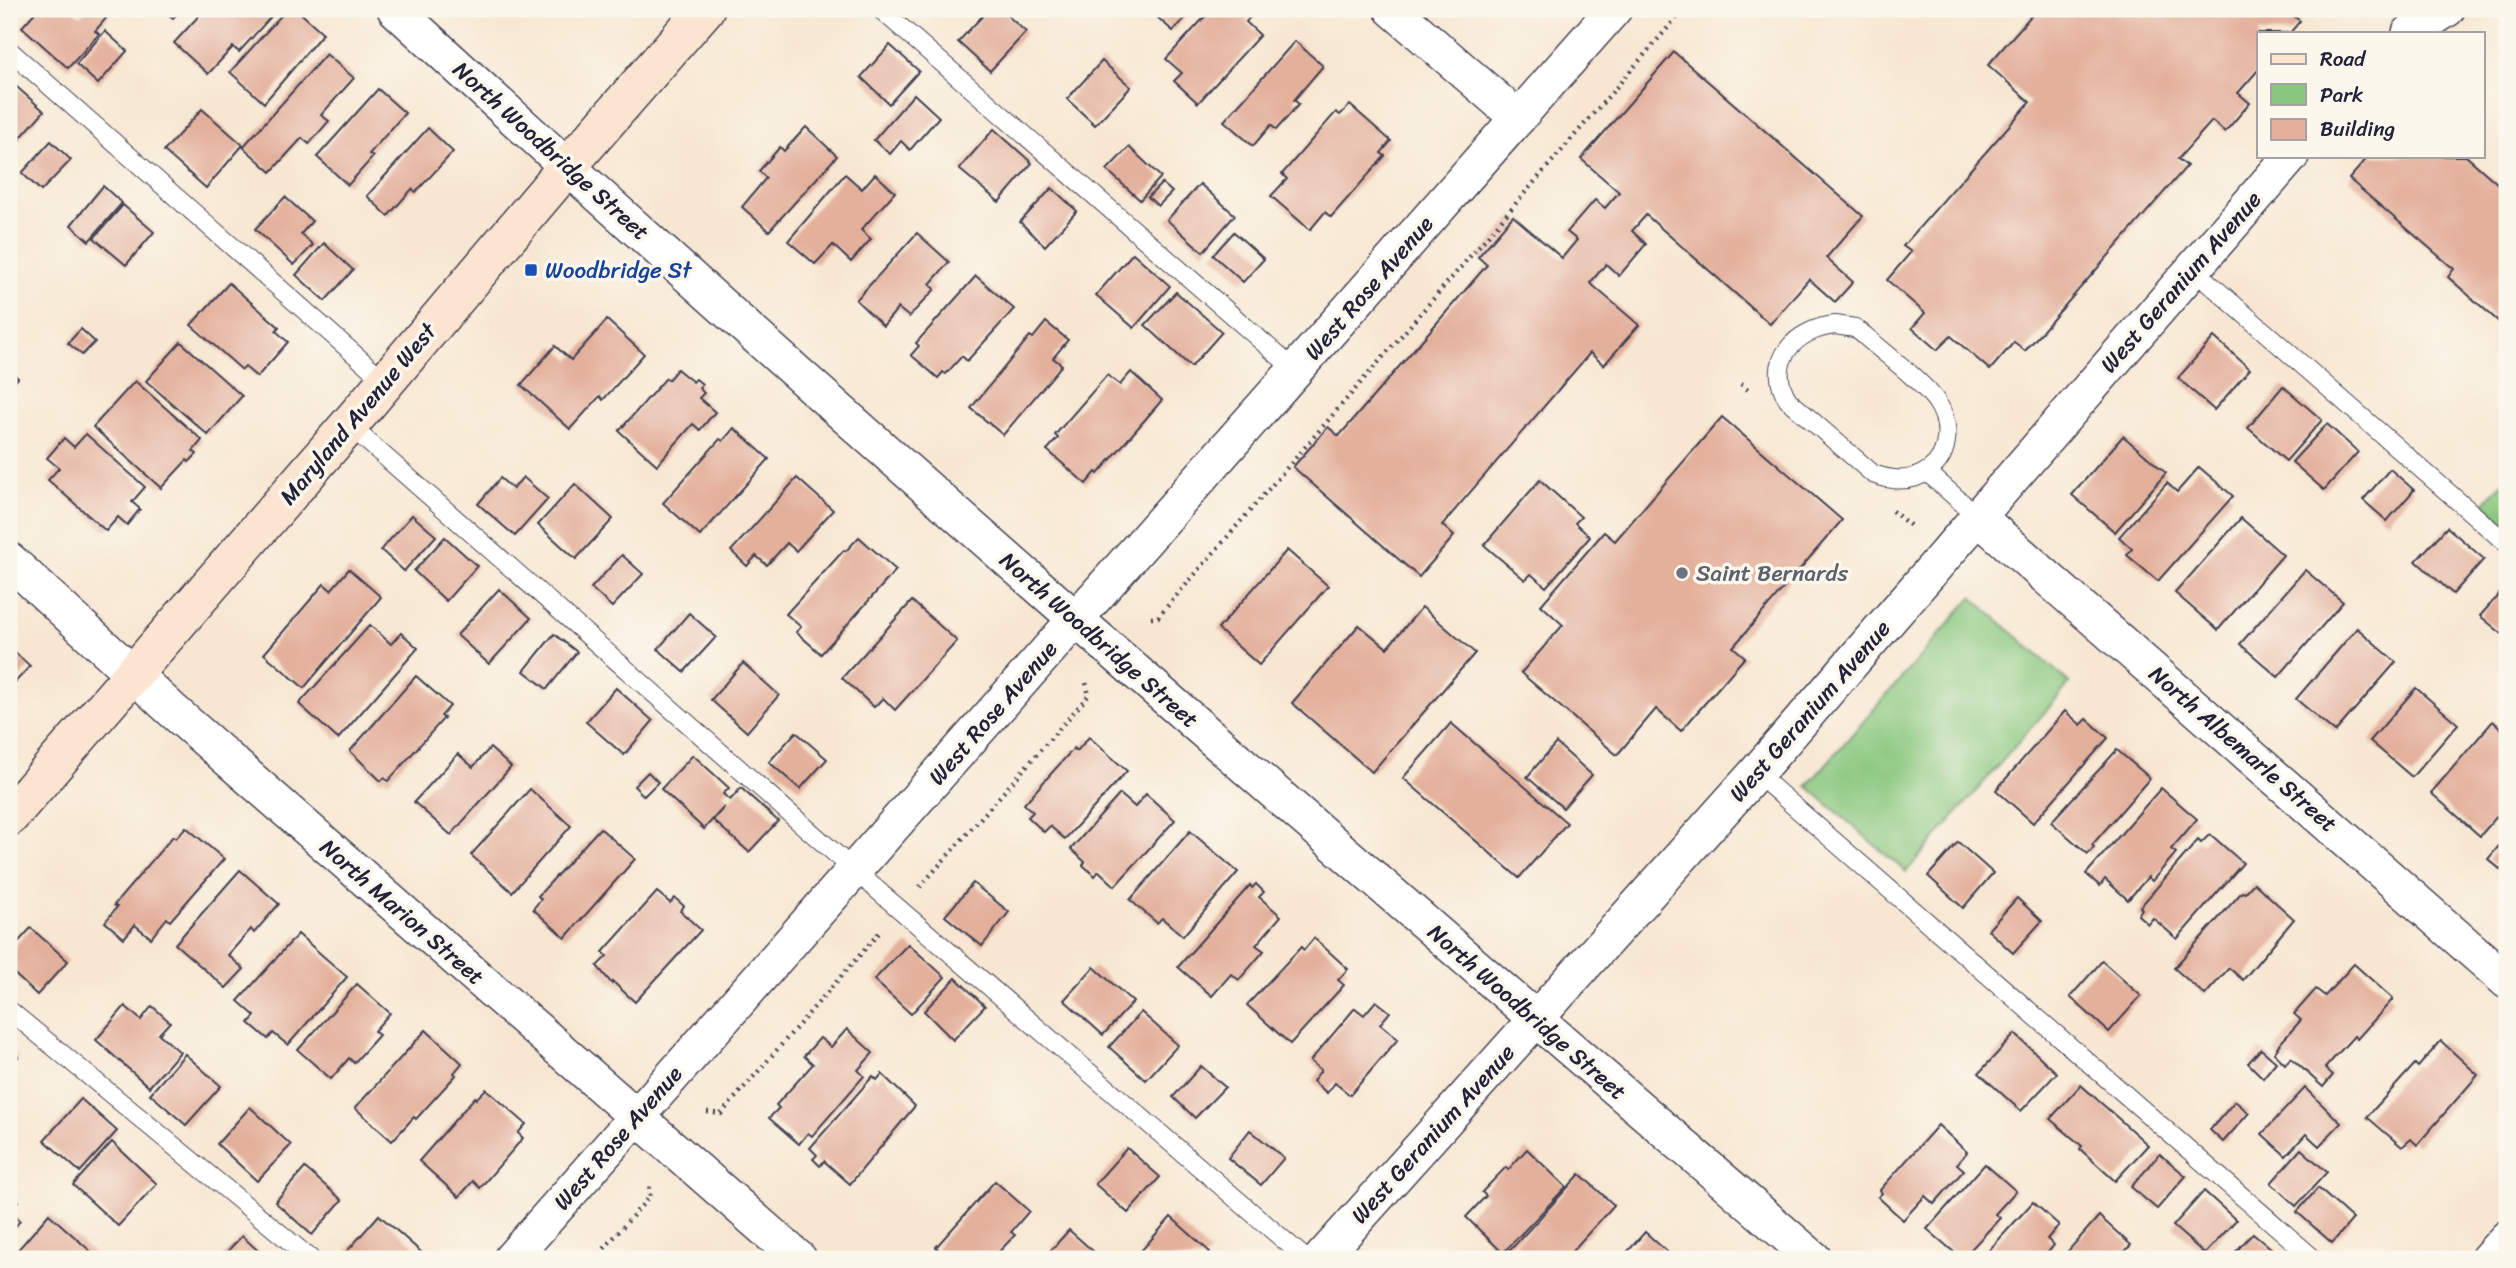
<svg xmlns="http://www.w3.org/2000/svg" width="2516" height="1268" font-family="Sriracha,sans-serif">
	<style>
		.green { fill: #88c77e; stroke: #55745c; stroke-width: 2 }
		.building { fill: #e3b09c }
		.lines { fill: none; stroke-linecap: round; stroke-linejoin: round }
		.service-casing { stroke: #424052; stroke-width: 20 }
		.minor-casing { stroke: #424052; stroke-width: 38 }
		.secondary-casing { stroke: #424052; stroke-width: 41 }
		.path { stroke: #424052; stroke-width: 4.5; stroke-dasharray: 2 5; stroke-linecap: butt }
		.service { stroke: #fff; stroke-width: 18 }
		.minor { stroke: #fff; stroke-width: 35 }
		.secondary { stroke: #fce5d0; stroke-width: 38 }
		.transit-dot { fill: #1a4fb4; stroke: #fbf7ec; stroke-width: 2.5 }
		.worship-dot { fill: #6b7280; stroke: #fbf7ec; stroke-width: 2.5 }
		.labels { text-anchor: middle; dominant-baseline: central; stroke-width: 7; stroke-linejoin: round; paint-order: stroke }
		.street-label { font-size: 23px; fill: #22223b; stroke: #fbf7ec }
		.transit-label { font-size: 23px; fill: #164399; stroke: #fbf7ec; text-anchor: start }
		.worship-label { font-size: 23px; fill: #5b616d; stroke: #fbf7ec; text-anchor: start }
	</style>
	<rect width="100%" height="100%" fill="#fbf7ec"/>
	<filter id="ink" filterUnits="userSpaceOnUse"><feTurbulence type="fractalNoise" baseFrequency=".0143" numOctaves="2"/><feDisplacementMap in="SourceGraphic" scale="14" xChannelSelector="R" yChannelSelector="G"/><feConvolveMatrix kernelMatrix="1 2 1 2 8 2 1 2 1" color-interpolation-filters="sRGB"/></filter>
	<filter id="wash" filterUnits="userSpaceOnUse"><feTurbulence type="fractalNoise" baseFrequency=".00686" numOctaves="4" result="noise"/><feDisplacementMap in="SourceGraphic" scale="28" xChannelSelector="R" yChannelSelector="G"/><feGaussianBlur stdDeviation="1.57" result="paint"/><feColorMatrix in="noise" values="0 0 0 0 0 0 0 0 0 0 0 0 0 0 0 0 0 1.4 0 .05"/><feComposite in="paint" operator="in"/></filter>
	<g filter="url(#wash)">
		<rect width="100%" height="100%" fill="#f7e7d2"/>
		<g class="green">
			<polygon points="2507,478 2507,524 2484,504"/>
			<polygon points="1972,597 2070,683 1906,872 1807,786"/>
		</g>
		<g id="blocks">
			<g class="building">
				<polygon points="38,9 71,9 80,16 87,9 100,9 108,16 95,31 99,34 68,68 22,27"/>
				<polygon points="162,9 182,9 173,18"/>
				<polygon points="205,9 278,9 239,52 233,47 208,74 174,43"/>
				<polygon points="287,9 296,9 323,33 264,103 230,72"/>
				<polygon points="989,9 1000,9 1026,32 990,71 958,42"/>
				<polygon points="1148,9 1194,9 1173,31"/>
				<polygon points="1212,9 1222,9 1226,13 1230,9 1241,9 1250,17 1246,22 1260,35 1198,103 1174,81 1182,73 1166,59"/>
				<polygon points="2037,9 2285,9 2300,21 2290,33 2259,33 2259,69 2238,93 2250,103 2225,132 2212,121 2178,159 2187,166 2025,351 2014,342 1990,370 1951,336 1937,350 1912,328 1925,313 1887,280 1911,252 1903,246 2030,102 1988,65"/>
				<polygon points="105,31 127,51 98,84 76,64"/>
				<polygon points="1295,41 1323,66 1294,100 1299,104 1276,130 1271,125 1253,146 1224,121"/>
				<polygon points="890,45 919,71 889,104 861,77"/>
				<polygon points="1674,52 1863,216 1826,258 1853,282 1835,302 1809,279 1770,324 1646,215 1632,231 1646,244 1619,276 1606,264 1590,283 1639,325 1604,365 1590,353 1442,525 1454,536 1419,577 1293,467 1328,427 1339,436 1487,265 1478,257 1513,216 1562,258 1577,240 1567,232 1595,200 1605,208 1619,192 1581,159"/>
				<polygon points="326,54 354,78 321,115 329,121 309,144 302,138 271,172 243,147"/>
				<polygon points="1102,61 1131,87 1095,125 1067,99"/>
				<polygon points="9,80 44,111 10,150 9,148"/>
				<polygon points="378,89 405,113 369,154 373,157 348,185 317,157"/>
				<polygon points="914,94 939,117 910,150 901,141 890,154 874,140"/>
				<polygon points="1350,105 1391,141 1381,153 1385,156 1331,217 1325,212 1310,230 1271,196 1287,179 1282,174 1336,112 1340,115"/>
				<polygon points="202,109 243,145 206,188 164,151"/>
				<polygon points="806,127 837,156 769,231 742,207 766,178 759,171 780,147 784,151"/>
				<polygon points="428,128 453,152 416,192 412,189 388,216 367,196"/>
				<polygon points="994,129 1032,163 999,202 959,169"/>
				<polygon points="51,141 71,160 41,191 22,173"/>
				<polygon points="1129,147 1161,177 1140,200 1107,170"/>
				<polygon points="2369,156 2466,156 2507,192 2507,329 2448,277 2454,269 2349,179"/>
				<polygon points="845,174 862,189 875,174 895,192 861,230 871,239 851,262 833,245 815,264 788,241"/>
				<polygon points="1162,183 1172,192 1158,206 1148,197"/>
				<polygon points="1200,184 1235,215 1203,252 1167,220"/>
				<polygon points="103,186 122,203 89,241 71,225"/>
				<polygon points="1052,188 1077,211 1045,246 1020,222"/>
				<polygon points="285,197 312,221 301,234 313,245 294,265 255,229"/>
				<polygon points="123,205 154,232 126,265 94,238"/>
				<polygon points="1234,232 1264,259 1243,282 1213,255"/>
				<polygon points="917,233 949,262 930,284 935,289 909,317 898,308 883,326 856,300"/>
				<polygon points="324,243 353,270 325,301 296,275"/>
				<polygon points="1133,253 1170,286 1134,328 1096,295"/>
				<polygon points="976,276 1014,309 967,361 962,356 946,374 943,372 938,378 911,355 919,346 916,343"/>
				<polygon points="229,283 279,327 276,331 288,342 257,377 245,367 242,370 191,325"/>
				<polygon points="1176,292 1222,332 1191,367 1145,325"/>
				<polygon points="607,320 644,354 603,400 600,396 570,429 521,385 555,346 571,360"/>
				<polygon points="1046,322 1068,340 1053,358 1062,365 1003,435 971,408 1030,336 1033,338"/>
				<polygon points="81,329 95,342 82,355 68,343"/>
				<polygon points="2214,337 2250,369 2214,410 2178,378"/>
				<polygon points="181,342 242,396 208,435 146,381"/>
				<polygon points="677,369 693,382 696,379 702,384 699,388 704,393 699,398 715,412 700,430 693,424 657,465 619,431 666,378 668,380"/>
				<polygon points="9,370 18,378 9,388"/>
				<polygon points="1131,372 1162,400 1098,474 1096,472 1086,484 1047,450 1058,438 1055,435 1107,375 1120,385"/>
				<polygon points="135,381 202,440 193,451 197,454 189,462 187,460 161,488 93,427"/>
				<polygon points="2283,386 2322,420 2286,461 2248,428"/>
				<polygon points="1722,417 1842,520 1733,647 1745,657 1681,731 1656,709 1617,755 1521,673 1563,625 1541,605 1604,532 1615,541"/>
				<polygon points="2327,424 2358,452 2324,490 2292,462"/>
				<polygon points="734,428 769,459 700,536 663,503 720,439 723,441"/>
				<polygon points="86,434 145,487 132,502 140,509 127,525 118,517 106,531 48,480 59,468 47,458 64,438 74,447"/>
				<polygon points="2123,436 2166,473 2115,532 2072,495"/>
				<polygon points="2199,467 2233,496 2158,581 2127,555 2132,549 2119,537 2167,483 2177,492"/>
				<polygon points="2390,469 2414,490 2387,521 2363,500"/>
				<polygon points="523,477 548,499 515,536 478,504 500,478 513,489"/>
				<polygon points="797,478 833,510 796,551 787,543 767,565 756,556 747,566 731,551"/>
				<polygon points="1540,480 1581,517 1575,523 1590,537 1546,587 1531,574 1525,580 1484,545"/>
				<polygon points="575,484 613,519 576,559 538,525"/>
				<polygon points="412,515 436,536 404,571 381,550"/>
				<polygon points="2241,518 2283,555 2218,630 2175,593"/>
				<polygon points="2447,527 2484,559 2453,594 2416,561"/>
				<polygon points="445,537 477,566 446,601 414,571"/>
				<polygon points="859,537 896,570 821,654 796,632 801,627 786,614 844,550 846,551"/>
				<polygon points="1287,550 1328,586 1259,665 1218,629"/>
				<polygon points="622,555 643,574 612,607 591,588"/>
				<polygon points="349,569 381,597 304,688 264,654 324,584 331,590"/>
				<polygon points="2305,570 2343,602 2278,677 2240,644"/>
				<polygon points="2507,585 2507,638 2480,616"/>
				<polygon points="499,589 531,618 489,664 457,635"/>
				<polygon points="912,601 957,641 895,710 883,698 874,707 842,678"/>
				<polygon points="1422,607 1475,653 1372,772 1292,703 1359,625 1387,648"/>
				<polygon points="689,613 716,637 684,672 658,649"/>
				<polygon points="370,625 391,644 401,633 418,648 338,739 299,704"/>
				<polygon points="2357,628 2396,662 2335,732 2296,699"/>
				<polygon points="554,634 577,652 547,689 524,671"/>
				<polygon points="9,647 30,666 9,689"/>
				<polygon points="743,663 779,695 747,732 711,700"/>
				<polygon points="416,676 450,706 441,716 444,718 388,781 384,778 381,781 350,751"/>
				<polygon points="616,688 653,721 624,755 586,722"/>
				<polygon points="2416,688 2458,724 2412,777 2370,741"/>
				<polygon points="2065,711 2081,725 2087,719 2108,738 2033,823 1996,790"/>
				<polygon points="2493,721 2507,734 2507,805 2480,836 2431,793"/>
				<polygon points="1451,723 1567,823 1519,878 1403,778"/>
				<polygon points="796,732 827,759 800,789 769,762"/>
				<polygon points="1089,737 1127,771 1065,839 1050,826 1044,832 1028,817 1033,812 1024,804 1074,748 1077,751"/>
				<polygon points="1556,743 1592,775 1563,808 1527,777"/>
				<polygon points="490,748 511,767 451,835 414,802 458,754 473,767"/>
				<polygon points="2117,750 2150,778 2092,845 2094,847 2088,854 2051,822"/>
				<polygon points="693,755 729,788 723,794 730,800 741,788 778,821 749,852 713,820 724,807 704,829 661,789"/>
				<polygon points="648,772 658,782 644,796 634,786"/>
				<polygon points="2161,788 2197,819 2171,849 2176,853 2152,881 2148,877 2128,900 2105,879 2100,886 2086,874"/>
				<polygon points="530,789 571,826 512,892 471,855"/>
				<polygon points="1120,794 1135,807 1146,794 1175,820 1115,886 1099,871 1095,876 1083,865 1085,862 1071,849"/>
				<polygon points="186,827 224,859 170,921 167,918 151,938 135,925 124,938 105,922 117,907 114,905 173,836 176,838"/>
				<polygon points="600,828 635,859 565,938 533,909 541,899 538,896"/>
				<polygon points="1190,831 1238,872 1183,936 1162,918 1157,923 1130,900"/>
				<polygon points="2210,834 2243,863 2177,939 2153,918 2148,924 2138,915 2142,909 2140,907 2198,840 2201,843"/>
				<polygon points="2507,836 2507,875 2488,859"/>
				<polygon points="1958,842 1993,873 1963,908 1928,876"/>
				<polygon points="240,870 279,904 254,933 251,929 228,955 244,969 226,988 175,944"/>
				<polygon points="973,883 1009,912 982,946 945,916"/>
				<polygon points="2254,883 2294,919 2243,980 2229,968 2205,995 2174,968 2242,892 2245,893"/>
				<polygon points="1256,884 1264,892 1259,897 1281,916 1256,945 1264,951 1239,980 1231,974 1212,996 1178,967 1250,885 1252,888"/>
				<polygon points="657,892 670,903 675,898 684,906 680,911 701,930 635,1002 613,982 612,984 597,966 607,956 603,952"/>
				<polygon points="2017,898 2042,921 2013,953 1988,930"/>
				<polygon points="31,928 68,961 37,995 9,969 9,952"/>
				<polygon points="298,934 347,977 288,1045 273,1033 268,1039 249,1023 255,1016 238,1001"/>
				<polygon points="1314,938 1348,969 1338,980 1344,985 1290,1044 1247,1005 1301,947 1304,950"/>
				<polygon points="908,944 945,977 911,1014 874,980"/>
				<polygon points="2102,961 2141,996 2109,1032 2070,997"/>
				<polygon points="2354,964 2393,999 2357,1039 2354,1036 2325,1068 2333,1075 2323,1087 2291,1058 2285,1064 2274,1053 2278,1048 2277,1047 2301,1020 2294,1014 2316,989 2325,996"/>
				<polygon points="1094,967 1133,1002 1103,1035 1064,1000"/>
				<polygon points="956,978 985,1006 953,1040 924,1011"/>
				<polygon points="357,984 390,1013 374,1031 379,1035 354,1063 349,1058 331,1079 298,1050"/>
				<polygon points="1376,1001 1390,1012 1380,1024 1398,1039 1350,1095 1335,1083 1327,1093 1313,1081 1321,1070 1310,1061 1355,1008 1364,1015"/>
				<polygon points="125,1006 141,1020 152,1006 170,1022 159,1034 180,1052 149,1087 96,1040"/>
				<polygon points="1141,1012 1178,1045 1146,1080 1109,1047"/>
				<polygon points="847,1029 873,1053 858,1070 864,1076 812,1136 808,1133 799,1144 769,1118 779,1108 776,1105 813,1064 804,1056 820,1038 831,1047"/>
				<polygon points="426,1030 462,1063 454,1073 456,1075 416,1119 414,1117 392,1141 355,1108"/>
				<polygon points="2015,1034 2057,1073 2021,1111 1979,1073"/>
				<polygon points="2441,1041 2478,1075 2417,1145 2411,1139 2402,1147 2367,1117 2415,1064 2418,1067"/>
				<polygon points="9,1048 18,1057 9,1067"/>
				<polygon points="2261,1049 2276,1062 2263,1078 2248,1063"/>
				<polygon points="185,1054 221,1086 186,1125 150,1094"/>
				<polygon points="1201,1066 1225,1087 1195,1118 1173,1097"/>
				<polygon points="882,1074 915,1106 850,1184 824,1161 820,1166 813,1159 817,1155 810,1148 873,1076 877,1080"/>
				<polygon points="2081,1085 2148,1145 2115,1181 2080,1149 2082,1146 2050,1119"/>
				<polygon points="2305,1088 2341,1123 2319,1146 2306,1134 2286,1156 2262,1134"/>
				<polygon points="486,1089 526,1124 518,1133 523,1138 480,1188 473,1181 459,1197 419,1161 475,1097 476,1099"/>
				<polygon points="81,1099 117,1131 80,1172 44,1140"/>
				<polygon points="2235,1101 2249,1113 2223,1142 2210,1130"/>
				<polygon points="250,1107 291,1145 257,1181 217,1144"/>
				<polygon points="1938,1125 1967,1152 1957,1164 1964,1170 1934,1204 1925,1196 1903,1220 1878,1197 1882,1193 1880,1190"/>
				<polygon points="1250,1130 1284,1158 1261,1185 1228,1158"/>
				<polygon points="112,1142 157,1184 118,1226 73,1185"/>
				<polygon points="1127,1148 1160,1177 1128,1213 1095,1184"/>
				<polygon points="1527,1149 1566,1187 1503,1253 1466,1217 1486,1196 1482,1192 1506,1167 1508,1170"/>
				<polygon points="2301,1149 2327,1172 2296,1206 2271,1183"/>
				<polygon points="2160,1154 2186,1176 2157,1209 2131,1187"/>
				<polygon points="1985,1164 2016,1191 1995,1214 2000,1218 1962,1259 1954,1259 1951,1257 1955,1253 1927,1229"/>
				<polygon points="305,1168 342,1200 312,1235 275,1202"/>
				<polygon points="1580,1174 1614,1205 1565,1259 1502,1259"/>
				<polygon points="995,1181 1029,1211 1011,1232 1015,1235 992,1259 989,1259 982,1253 976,1259 933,1259 931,1257 938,1249 936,1247"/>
				<polygon points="2318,1188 2353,1219 2332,1243 2297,1212"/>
				<polygon points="2204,1191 2236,1220 2205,1254 2173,1226"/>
				<polygon points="9,1194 18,1201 9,1212 20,1221 9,1234"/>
				<polygon points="2033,1202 2059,1225 2047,1239 2054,1245 2045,1256 2049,1259 1981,1259"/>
				<polygon points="49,1214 97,1257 95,1259 10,1259"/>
				<polygon points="379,1215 429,1259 345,1259 342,1257"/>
				<polygon points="2099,1216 2131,1245 2118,1259 2061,1259"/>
				<polygon points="1171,1217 1210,1252 1204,1259 1150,1259 1141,1251"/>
				<polygon points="1069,1230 1102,1259 1043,1259"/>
				<polygon points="1645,1232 1675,1259 1621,1259"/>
				<polygon points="2253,1233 2284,1259 2229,1259"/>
				<polygon points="242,1236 267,1259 220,1259"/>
			</g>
		</g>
	</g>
	<g filter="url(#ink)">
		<use href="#blocks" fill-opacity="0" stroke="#424052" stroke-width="2"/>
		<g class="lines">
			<defs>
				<g id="service">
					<polyline points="880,9 1296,371"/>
					<polyline points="9,50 386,382"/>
					<polyline points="2193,269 2507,544"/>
					<path d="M1835 325 1855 328 1864 335C1884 353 1921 380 1936 401 1951 422 1951 454 1929 470 1912 483 1892 481 1873 474L1788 400C1764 361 1796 329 1835 325Z"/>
					<polyline points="349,425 854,870 1306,1259"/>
					<polyline points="1927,472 1978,517"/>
					<polyline points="1756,773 2314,1259"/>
					<polyline points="9,1010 311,1259"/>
				</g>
				<g id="minor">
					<path d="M395 9C858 436 1337 847 1814 1259"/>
					<polyline points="1392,9 1518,118"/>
					<polyline points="2410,33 2447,9"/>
					<polyline points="1978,517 2507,981"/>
					<polyline points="9,560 172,710 799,1259"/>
					<polyline points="511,1259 1614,9"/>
					<polyline points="1321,1259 1756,773 2291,156"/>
					<polyline points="2488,1259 2507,1238"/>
				</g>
				<polyline id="secondary" points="9,817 349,425 567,167 705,9"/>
			</defs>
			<use href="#service" class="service-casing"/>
			<use href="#minor" class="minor-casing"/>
			<use href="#secondary" class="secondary-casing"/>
			<g class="path">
				<polyline points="2506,20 2507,21"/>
				<polyline points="1741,384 1749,391"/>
				<polyline points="1892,511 1911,526"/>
				<polyline points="1151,618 1158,617 1684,9"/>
				<polyline points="920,887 1089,695 1086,683"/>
				<polyline points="707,1112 721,1114 879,933"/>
				<polyline points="595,1259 650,1196 649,1183"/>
			</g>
			<use href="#service" class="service"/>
			<use href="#minor" class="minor"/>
			<use href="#secondary" class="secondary"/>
		</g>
	</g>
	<rect class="transit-dot" x="524" y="263" width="14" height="14" rx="3.5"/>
	<circle class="worship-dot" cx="1682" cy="573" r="7"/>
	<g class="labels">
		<g class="street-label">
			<text transform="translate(551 151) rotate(42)">North Woodbridge Street</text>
			<text transform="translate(2181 282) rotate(-49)">West Geranium Avenue</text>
			<text transform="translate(1369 288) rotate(-49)">West Rose Avenue</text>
			<text transform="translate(358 414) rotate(-50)">Maryland Avenue West</text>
			<text transform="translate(1099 640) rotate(41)">North Woodbridge Street</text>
			<text transform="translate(1810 711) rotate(-49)">West Geranium Avenue</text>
			<text transform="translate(993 713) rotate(-49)">West Rose Avenue</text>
			<text transform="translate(2243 749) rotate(41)">North Albemarle Street</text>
			<text transform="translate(402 912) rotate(41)">North Marion Street</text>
			<text transform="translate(1527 1012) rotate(41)">North Woodbridge Street</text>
			<text transform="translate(1433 1134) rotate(-48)">West Geranium Avenue</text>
			<text transform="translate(618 1138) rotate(-49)">West Rose Avenue</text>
		</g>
		<g class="transit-label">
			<text x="545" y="270">Woodbridge St</text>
		</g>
		<g class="worship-label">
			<text x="1696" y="573">Saint Bernards</text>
		</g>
	</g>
	<rect width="2516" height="1268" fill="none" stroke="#fbf7ec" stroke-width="35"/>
	<rect x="2257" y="32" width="228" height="126" fill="#fbf7ec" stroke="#a4a2a5" stroke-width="2"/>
	<rect x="2271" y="54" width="35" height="10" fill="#fce5d0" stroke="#a4a2a5" stroke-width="2"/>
	<text x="2320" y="66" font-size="21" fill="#22223b">Road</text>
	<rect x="2271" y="84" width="35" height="21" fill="#88c77e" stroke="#a4a2a5" stroke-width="2"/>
	<text x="2320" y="102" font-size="21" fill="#22223b">Park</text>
	<rect x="2271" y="119" width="35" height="21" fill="#e3b09c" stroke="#a4a2a5" stroke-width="2"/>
	<text x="2320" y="136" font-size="21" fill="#22223b">Building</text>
</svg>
